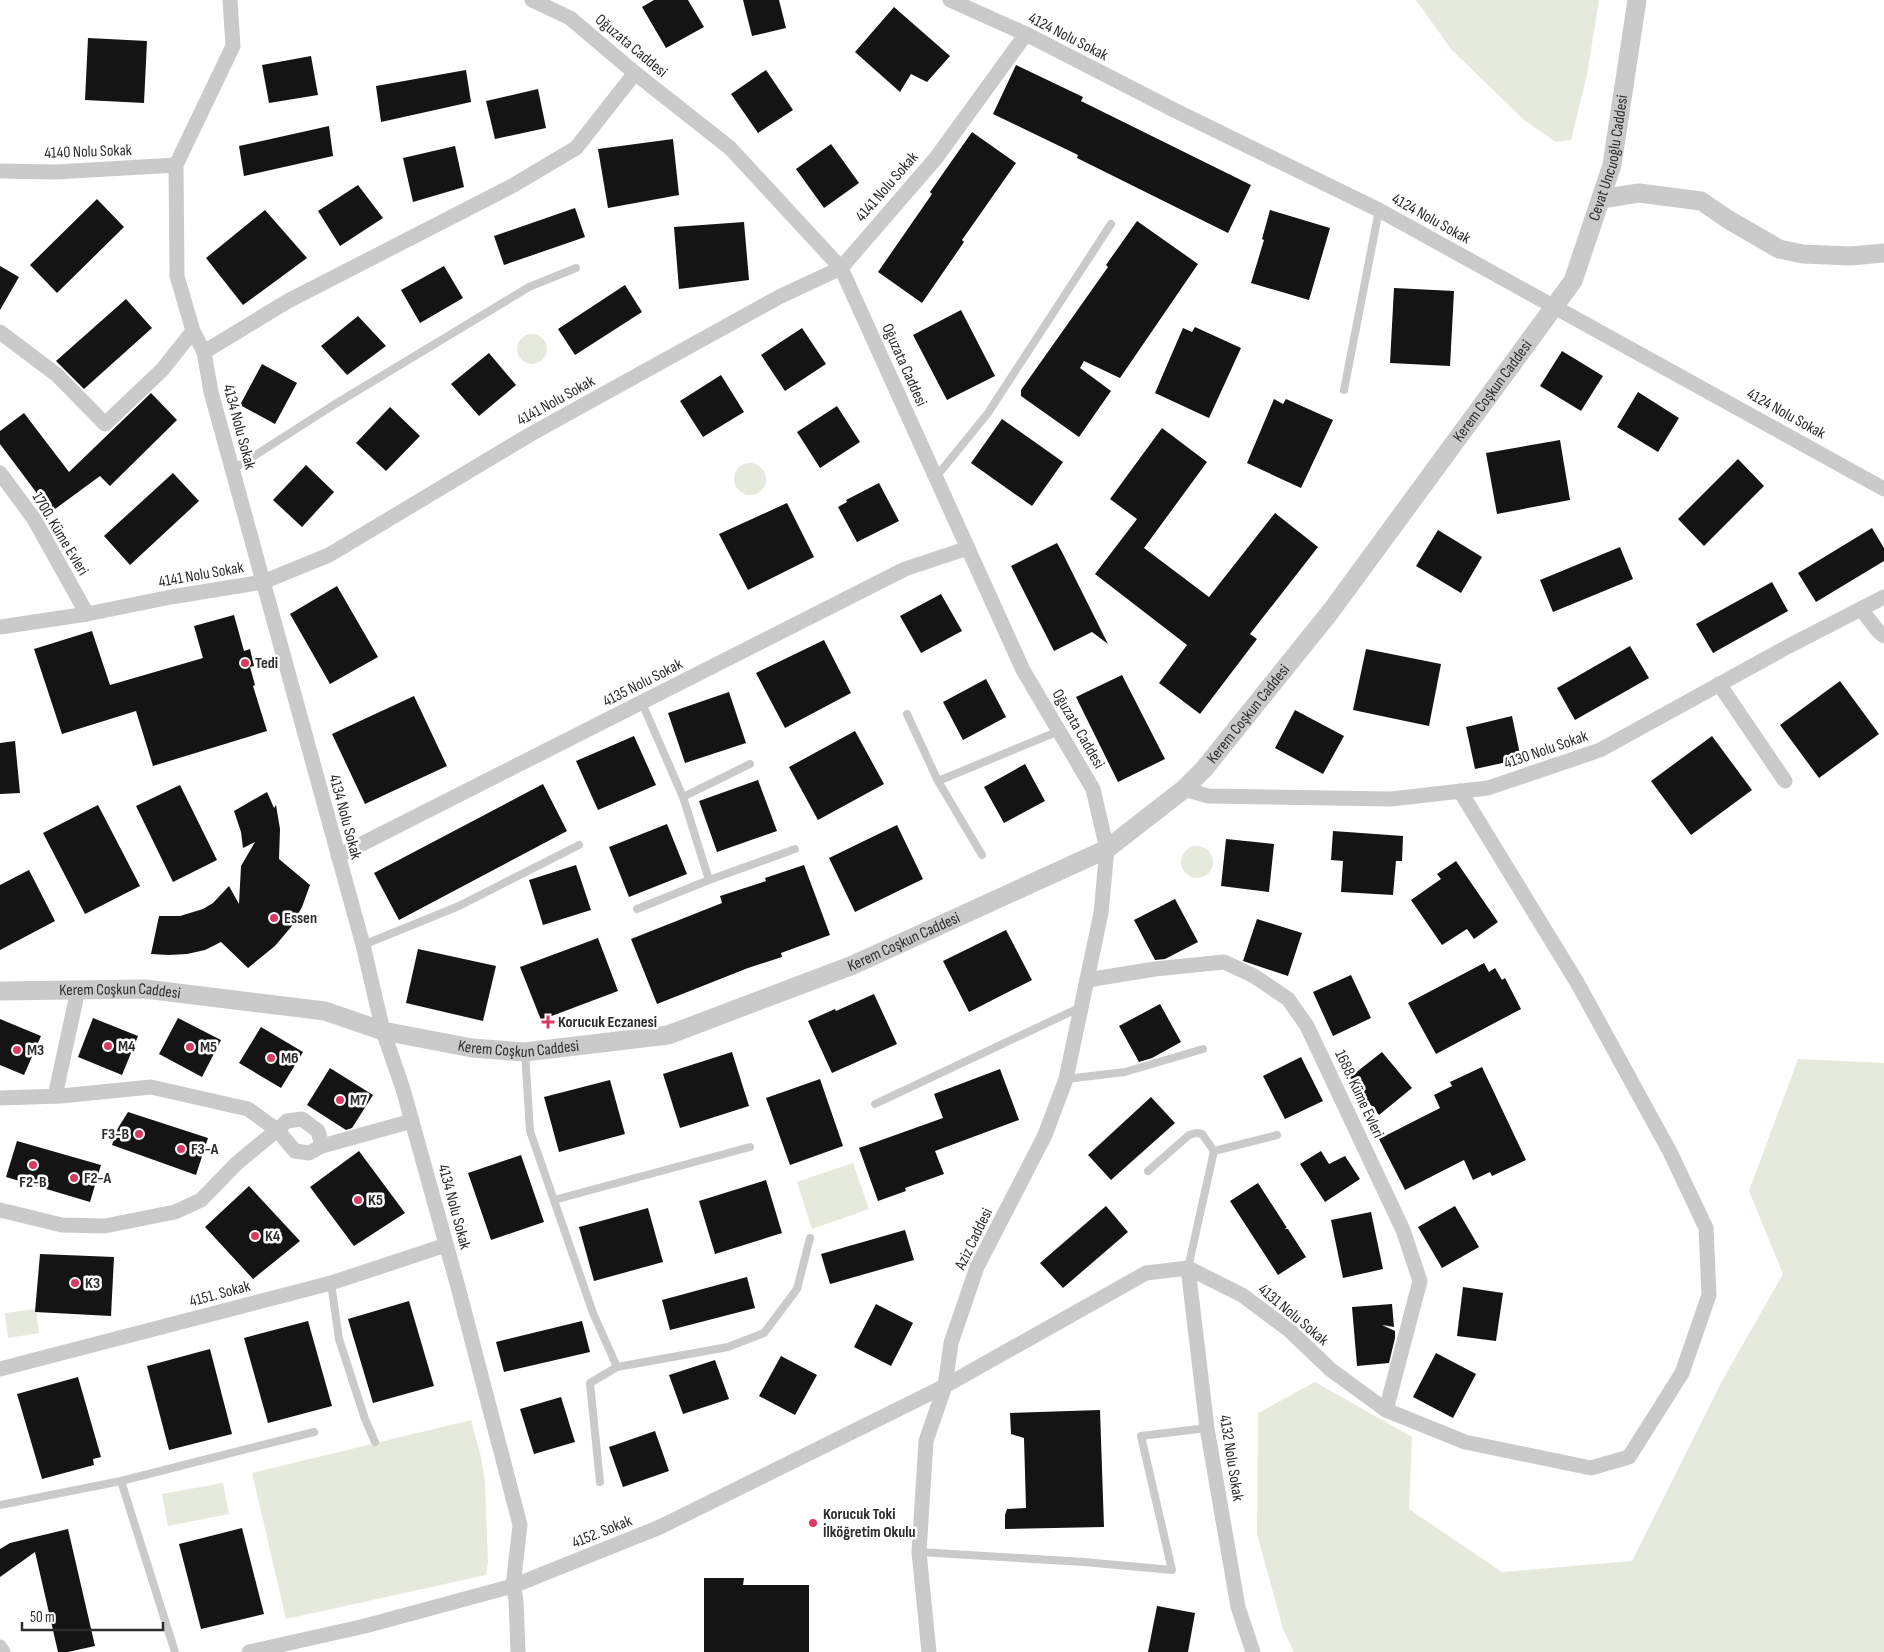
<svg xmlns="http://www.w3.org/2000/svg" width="1884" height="1652" font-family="'Sofia Sans Condensed',sans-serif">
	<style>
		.green { fill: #e6eadc }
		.building { fill: #141414 }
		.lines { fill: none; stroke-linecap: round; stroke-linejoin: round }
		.service { stroke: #cacaca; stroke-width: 8 }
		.minor { stroke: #cacaca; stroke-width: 15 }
		.tertiary { stroke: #cacaca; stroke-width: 19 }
		.poi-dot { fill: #d83b61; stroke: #fff; stroke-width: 2 }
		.labels { text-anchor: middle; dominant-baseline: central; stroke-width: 5; stroke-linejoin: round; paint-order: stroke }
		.street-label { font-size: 16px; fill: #2d2d2d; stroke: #fff }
		.poi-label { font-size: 16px; font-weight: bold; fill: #2d2d2d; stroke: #fff; text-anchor: start }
	</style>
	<rect width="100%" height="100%" fill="#fff"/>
	<g class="green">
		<polygon points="1416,0 1599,0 1587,75 1571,140 1556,142 1524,120 1451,49"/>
		<circle cx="532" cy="349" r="15"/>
		<circle cx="750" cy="479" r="16"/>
		<circle cx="1197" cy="862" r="16"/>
		<polygon points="1798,1059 1884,1063 1884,1652 1294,1652 1283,1629 1257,1534 1258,1413 1315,1382 1412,1437 1409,1509 1502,1572 1632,1561 1723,1379 1783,1274 1749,1191"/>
		<polygon points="853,1163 869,1209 812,1229 797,1182"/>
		<polygon points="36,1309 39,1333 8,1338 5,1313"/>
		<polygon points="471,1420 481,1457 485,1483 488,1562 486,1575 286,1619 252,1473"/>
		<polygon points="223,1483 229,1514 168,1526 162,1494"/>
	</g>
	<g class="building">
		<polygon points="654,0 688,0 704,27 666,48 642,7"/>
		<polygon points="743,0 779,0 786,28 752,36"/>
		<polygon points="894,7 950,56 927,82 911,74 900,92 855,52"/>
		<polygon points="88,38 147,41 144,103 85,100"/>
		<polygon points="311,56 318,95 269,103 262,65"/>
		<polygon points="1016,65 1083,97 1081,101 1251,185 1228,233 1077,158 1078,155 993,114"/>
		<polygon points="466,70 471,102 381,122 376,86"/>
		<polygon points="766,70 793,110 758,133 731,94"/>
		<polygon points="538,89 546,128 495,139 486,101"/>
		<polygon points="329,126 333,156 244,176 239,146"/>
		<polygon points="972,132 1016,163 962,240 964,242 922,303 878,272 932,194 930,192"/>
		<polygon points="673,139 679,195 608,208 598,149"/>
		<polygon points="831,144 859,183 824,208 796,169"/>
		<polygon points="455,146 464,187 413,202 403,158"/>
		<polygon points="358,185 383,218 340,246 318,211"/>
		<polygon points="97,199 124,227 57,293 30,265"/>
		<polygon points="575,208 585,237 504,265 494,236"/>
		<polygon points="265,210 307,258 243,305 206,258"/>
		<polygon points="1270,210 1330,228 1309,300 1251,283 1264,240 1262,239"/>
		<polygon points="1137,221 1198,264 1120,378 1084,361 1080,368 1111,391 1079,437 1021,396 1021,390 1108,267 1106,265"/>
		<polygon points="744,222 749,280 679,289 674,227"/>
		<polygon points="0,266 19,277 0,310"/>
		<polygon points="444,266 463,298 420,323 401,290"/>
		<polygon points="625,285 642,312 575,355 558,329"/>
		<polygon points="1394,288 1454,291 1450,366 1390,363"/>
		<polygon points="126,299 152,328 84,389 56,361"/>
		<polygon points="961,310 995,376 947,400 913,335"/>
		<polygon points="358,316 386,346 347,375 321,346"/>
		<polygon points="1195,327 1241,348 1209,418 1155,393 1183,328 1192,332"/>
		<polygon points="802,328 826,364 785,391 761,355"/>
		<polygon points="1562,351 1603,376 1581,411 1540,386"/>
		<polygon points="489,353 516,385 479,416 451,384"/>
		<polygon points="262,364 297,383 275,424 240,405"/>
		<polygon points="721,375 744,412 703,437 680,401"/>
		<polygon points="1638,392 1679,418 1658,452 1617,427"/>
		<polygon points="151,393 177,420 110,486 100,476 51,512 0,444 0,431 24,413 69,472"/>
		<polygon points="1274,399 1283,404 1286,399 1333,420 1301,488 1247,463"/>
		<polygon points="837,406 860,442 820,468 797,432"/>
		<polygon points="390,407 420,436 386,471 356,443"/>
		<polygon points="1002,419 1063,462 1032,506 971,463"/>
		<polygon points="1162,428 1207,462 1144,548 1209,597 1275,513 1318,547 1250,634 1257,639 1200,714 1159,683 1187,645 1095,574 1137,519 1110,499"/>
		<polygon points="1560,440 1570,500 1497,514 1486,453"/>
		<polygon points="1738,459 1764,486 1704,546 1678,519"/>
		<polygon points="306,465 334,492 302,527 273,500"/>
		<polygon points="173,473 199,501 130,565 104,536"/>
		<polygon points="879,483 899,521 857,542 838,507 847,502 846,500"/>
		<polygon points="787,503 814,557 748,590 719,534"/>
		<polygon points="1872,528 1884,548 1884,561 1816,602 1798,573"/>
		<polygon points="1438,530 1482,557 1461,593 1416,566"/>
		<polygon points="1057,543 1062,552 1108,644 1092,632 1054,651 1011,566"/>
		<polygon points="1620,547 1633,579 1553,612 1540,580"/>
		<polygon points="1772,582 1788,611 1713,653 1696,624"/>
		<polygon points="337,586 378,657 330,684 290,614"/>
		<polygon points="941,594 962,631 921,653 900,616"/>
		<polygon points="234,615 244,651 250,649 254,666 250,667 255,685 253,686 267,731 153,766 136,711 62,734 34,649 92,631 110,685 203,658 194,626"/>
		<polygon points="824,640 851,693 785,728 756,673"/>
		<polygon points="1630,646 1649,678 1575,720 1557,688"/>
		<polygon points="1366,649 1441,664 1429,726 1353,710"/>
		<polygon points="1122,675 1165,759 1118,782 1076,697"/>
		<polygon points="986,679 1006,717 963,740 943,702"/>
		<polygon points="1840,681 1879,734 1819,778 1780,725"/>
		<polygon points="729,692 746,743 685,763 668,713"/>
		<polygon points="414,696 447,766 365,804 332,734"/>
		<polygon points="1295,710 1344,736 1323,774 1275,748"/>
		<polygon points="1512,716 1521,759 1475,769 1466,727"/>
		<polygon points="855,731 884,784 818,820 789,767"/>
		<polygon points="634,736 656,785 598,810 576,761"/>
		<polygon points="1712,736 1752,790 1691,835 1651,781"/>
		<polygon points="15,741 20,793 0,794 0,743"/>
		<polygon points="1025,764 1045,801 1004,823 984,787"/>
		<polygon points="758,780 777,831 717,852 699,801"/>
		<polygon points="543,784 567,831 399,920 374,873"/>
		<polygon points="180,785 217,860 173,882 136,806"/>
		<polygon points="267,792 274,808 276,805 280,829 279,859 310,885 302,907 291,927 275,946 248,968 221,942 205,950 187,954 169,955 151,954 159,916 180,916 203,909 213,903 229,886 239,904 241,866 255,842 243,848 241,832 234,811"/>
		<polygon points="98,805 140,886 85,914 43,833"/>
		<polygon points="667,824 687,874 629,897 609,847"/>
		<polygon points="897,825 923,879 855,912 829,858"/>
		<polygon points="1333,831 1403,836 1402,861 1396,861 1393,895 1341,892 1343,861 1331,860"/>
		<polygon points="1226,839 1274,844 1269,892 1221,886"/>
		<polygon points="1456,861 1498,922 1474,939 1467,929 1442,945 1411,900 1441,879 1437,874"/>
		<polygon points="576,865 591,910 543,925 529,880"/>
		<polygon points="804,865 830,935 781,953 782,957 748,968 657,1004 631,939 722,903 720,896 766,881 765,878"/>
		<polygon points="29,870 55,921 0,950 0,885"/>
		<polygon points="1175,899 1198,942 1165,959 1155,960 1134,920"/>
		<polygon points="1257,919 1302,933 1288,976 1243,961"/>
		<polygon points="1006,930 1032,980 969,1012 943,961"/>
		<polygon points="598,938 618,991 541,1020 520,967"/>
		<polygon points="418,949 496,966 483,1021 406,1003"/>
		<polygon points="1484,963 1489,972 1495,968 1502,980 1505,978 1521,1009 1436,1054 1408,1003"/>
		<polygon points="1351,975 1371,1018 1333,1036 1313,992"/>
		<polygon points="874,994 897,1044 832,1073 808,1021 835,1009 836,1011"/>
		<polygon points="1160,1004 1181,1042 1152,1058 1139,1062 1119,1026"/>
		<polygon points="93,1018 138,1036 122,1075 78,1057"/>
		<polygon points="178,1018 221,1040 202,1077 159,1054"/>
		<polygon points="0,1019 41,1036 24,1075 0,1065"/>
		<polygon points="261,1027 303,1052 281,1088 239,1063"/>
		<polygon points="732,1052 749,1106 680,1128 663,1074"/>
		<polygon points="1382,1052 1412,1088 1379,1115 1349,1078"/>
		<polygon points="1301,1057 1323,1101 1285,1119 1263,1076"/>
		<polygon points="1482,1067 1526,1160 1492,1176 1490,1172 1473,1180 1464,1160 1405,1190 1379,1139 1440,1108 1434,1095 1452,1086 1450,1082"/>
		<polygon points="330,1068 373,1095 352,1128 346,1130 307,1105"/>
		<polygon points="1000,1069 1019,1120 935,1151 944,1174 905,1188 906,1191 878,1201 859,1148 943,1118 934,1094"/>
		<polygon points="820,1079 843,1146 790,1165 766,1098"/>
		<polygon points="610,1080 625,1134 559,1152 544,1097"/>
		<polygon points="1151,1097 1175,1123 1111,1180 1088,1155"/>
		<polygon points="128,1112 208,1138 196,1175 112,1145 118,1128"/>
		<polygon points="17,1141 101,1165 90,1202 6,1177"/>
		<polygon points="359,1151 405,1213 354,1246 310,1187"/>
		<polygon points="1321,1151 1329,1164 1345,1156 1360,1179 1325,1202 1300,1164"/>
		<polygon points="521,1155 544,1222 491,1240 468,1173"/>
		<polygon points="766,1180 782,1233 715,1254 699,1201"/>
		<polygon points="1258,1183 1287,1228 1284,1229 1288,1229 1306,1257 1278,1275 1230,1201"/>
		<polygon points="249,1186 300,1241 253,1279 205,1227"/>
		<polygon points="1106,1206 1128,1232 1063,1288 1040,1263"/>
		<polygon points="1455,1206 1479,1247 1442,1268 1418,1227"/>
		<polygon points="648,1208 663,1262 594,1281 579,1227"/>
		<polygon points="1371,1212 1383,1269 1343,1278 1331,1220"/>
		<polygon points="905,1230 914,1260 830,1284 821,1254"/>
		<polygon points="40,1254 114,1257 111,1316 35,1312"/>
		<polygon points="747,1277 755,1308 670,1330 662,1300"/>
		<polygon points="1463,1287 1503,1293 1496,1341 1457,1336"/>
		<polygon points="409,1301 434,1386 373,1403 348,1319"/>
		<polygon points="876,1304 913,1323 891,1366 854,1347"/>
		<polygon points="1392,1304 1394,1327 1382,1325 1395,1331 1395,1338 1389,1363 1357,1366 1352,1307"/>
		<polygon points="308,1321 332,1406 268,1423 244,1338"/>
		<polygon points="582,1321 590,1352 504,1372 496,1342"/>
		<polygon points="210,1349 232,1434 169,1450 147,1366"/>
		<polygon points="1436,1353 1476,1374 1453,1418 1413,1397"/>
		<polygon points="781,1356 817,1375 795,1415 759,1396"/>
		<polygon points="715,1360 729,1399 683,1414 669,1375"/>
		<polygon points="78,1377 101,1457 93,1459 94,1465 42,1479 17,1394"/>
		<polygon points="561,1397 575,1442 534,1454 520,1409"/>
		<polygon points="1100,1410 1104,1527 1005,1529 1005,1515 1007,1509 1026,1508 1024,1438 1011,1434 1010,1413"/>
		<polygon points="655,1431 669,1471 623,1487 609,1447"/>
		<polygon points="242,1528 264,1614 201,1629 179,1544"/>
		<polygon points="68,1529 95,1646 68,1652 58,1652 35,1552 0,1577 0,1549 10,1543"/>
		<polygon points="704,1578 744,1578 743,1585 809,1585 809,1652 704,1652"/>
		<polygon points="1157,1606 1195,1613 1188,1652 1148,1652"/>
	</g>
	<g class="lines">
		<g class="service">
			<polyline points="1344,390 1379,210"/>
			<polyline points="232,470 332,406 529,287 576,268"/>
			<polyline points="936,477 988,413 1111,224"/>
			<polyline points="642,703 683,797 709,880 795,849"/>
			<polyline points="907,714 938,781 982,855"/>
			<polyline points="938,781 1059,731"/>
			<polyline points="683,797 750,764"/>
			<polyline points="637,909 709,880"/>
			<polyline points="363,945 459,906 579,845"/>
			<polyline points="525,1052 530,1131 593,1313 617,1367 590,1383 600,1482"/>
			<polyline points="1066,1079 1125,1072 1203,1049"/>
			<polyline points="875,1104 1081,1007"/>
			<polyline points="1148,1171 1189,1135 1196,1133 1202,1134 1214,1151"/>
			<polyline points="554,1200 750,1147"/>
			<polyline points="1188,1268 1214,1151 1277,1135"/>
			<polyline points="331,1283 339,1339 365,1419 375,1442"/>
			<polyline points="617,1367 728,1347 764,1333 797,1289 810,1238"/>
			<polyline points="121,1481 175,1652"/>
			<polyline points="0,1505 121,1481 314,1432"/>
			<polyline points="919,1552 1084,1562 1172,1570 1141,1436 1207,1428"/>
		</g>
		<g class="minor">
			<polyline points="230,0 233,46 176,165 177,276 193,331 204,352 211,392 363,945 383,1031 403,1089 458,1287 520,1525 513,1586 516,1600 518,1652"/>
			<polyline points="532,0 570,18 635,73 730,148 841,268 1023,670 1093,789 1107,849 1101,913 1066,1079 1045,1135 977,1267 951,1343 945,1386 926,1441 919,1552 929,1652"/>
			<polyline points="950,0 1026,34 1174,110 1379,210 1884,489"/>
			<polyline points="0,171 56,172 176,165"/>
			<polyline points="0,332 57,375 105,424 162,370 193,331"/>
			<polyline points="204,352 288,301 512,186 576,148 635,73"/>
			<polyline points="0,473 34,519 87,614"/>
			<polyline points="1861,609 1878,631 1884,636"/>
			<polyline points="0,627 87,614 171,597 263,582 329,555 531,434 779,297 841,268 936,158 1026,34"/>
			<polyline points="1719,684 1785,781"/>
			<polyline points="1184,789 1208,796 1391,799 1488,788 1600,750 1787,647 1884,597"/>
			<polyline points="338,856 905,569 968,548"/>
			<polyline points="1087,980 1155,969 1224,962 1254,976 1288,999 1307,1026 1403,1230 1420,1281 1386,1410"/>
			<polyline points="55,1096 78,990"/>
			<polyline points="0,1098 61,1096 151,1087 248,1109 277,1130 237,1163 201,1200 175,1212 105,1226 62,1225 0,1210"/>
			<polyline points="322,1146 318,1131 302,1119 287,1121 277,1130 295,1151 309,1153 322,1146 412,1121"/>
			<polyline points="1188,1268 1207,1428 1238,1607 1253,1652"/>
			<polyline points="0,1369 331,1283 446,1245"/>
			<polyline points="0,1647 3,1652"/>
			<polyline points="249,1652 365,1626 513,1586 660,1527 945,1386 1146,1273 1188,1268 1242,1295 1289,1330 1331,1370 1386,1410 1465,1442 1591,1468 1629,1457 1682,1373 1709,1295 1706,1228 1670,1152 1578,984 1460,791"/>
		</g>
		<g class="tertiary">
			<polyline points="1601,199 1639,193 1701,201 1729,220 1779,249 1803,254 1851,256 1884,253"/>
			<path id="s1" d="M0 991 145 989 325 1011 383 1031 472 1048 525 1052 668 1035 853 965 1107 849 1184 789 1204 769 1331 611 1573 281 1612 165 1637 0"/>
		</g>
	</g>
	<g class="poi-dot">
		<circle cx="245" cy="663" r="5"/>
		<circle cx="274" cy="918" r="5"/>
		<path d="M545.5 1014.5h5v5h5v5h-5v5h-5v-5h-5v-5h5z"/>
		<circle cx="108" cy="1046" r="5"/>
		<circle cx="190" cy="1047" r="5"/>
		<circle cx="17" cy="1050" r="5"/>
		<circle cx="271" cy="1058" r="5"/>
		<circle cx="340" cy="1100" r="5"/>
		<circle cx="139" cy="1134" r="5"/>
		<circle cx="181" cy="1149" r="5"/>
		<circle cx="33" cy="1165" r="5"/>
		<circle cx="74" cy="1178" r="5"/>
		<circle cx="358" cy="1200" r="5"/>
		<circle cx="255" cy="1236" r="5"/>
		<circle cx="75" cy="1283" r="5"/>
		<circle cx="813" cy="1523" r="5"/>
	</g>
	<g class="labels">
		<g class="street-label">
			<text transform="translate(1068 37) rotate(27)">4124 Nolu Sokak</text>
			<text transform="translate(631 46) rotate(40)">Oğuzata Caddesi</text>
			<text transform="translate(88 152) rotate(-2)">4140 Nolu Sokak</text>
			<text stroke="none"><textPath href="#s1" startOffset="2019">Cevat Uncuoğlu Caddesi</textPath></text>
			<text transform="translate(887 187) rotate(-49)">4141 Nolu Sokak</text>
			<text transform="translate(1431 219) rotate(29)">4124 Nolu Sokak</text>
			<text transform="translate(904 365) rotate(66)">Oğuzata Caddesi</text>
			<text stroke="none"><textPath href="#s1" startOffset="1754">Kerem Coşkun Caddesi</textPath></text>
			<text transform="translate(556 401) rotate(-29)">4141 Nolu Sokak</text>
			<text transform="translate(1786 414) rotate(29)">4124 Nolu Sokak</text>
			<text transform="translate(239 427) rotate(75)">4134 Nolu Sokak</text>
			<text transform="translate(60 534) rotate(59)">1700. Küme Evleri</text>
			<text transform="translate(201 575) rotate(-10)">4141 Nolu Sokak</text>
			<text transform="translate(643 683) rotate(-27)">4135 Nolu Sokak</text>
			<text stroke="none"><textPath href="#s1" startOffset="1349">Kerem Coşkun Caddesi</textPath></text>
			<text transform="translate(1078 729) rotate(60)">Oğuzata Caddesi</text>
			<text transform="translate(1546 750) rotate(-19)">4130 Nolu Sokak</text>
			<text transform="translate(345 817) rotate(75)">4134 Nolu Sokak</text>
			<text stroke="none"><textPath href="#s1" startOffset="929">Kerem Coşkun Caddesi</textPath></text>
			<text stroke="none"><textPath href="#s1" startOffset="120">Kerem Coşkun Caddesi</textPath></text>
			<text stroke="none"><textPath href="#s1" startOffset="525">Kerem Coşkun Caddesi</textPath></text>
			<text transform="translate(1359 1094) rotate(65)">1688. Küme Evleri</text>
			<text transform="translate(454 1207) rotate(75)">4134 Nolu Sokak</text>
			<text transform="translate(974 1239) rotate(-64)">Aziz Caddesi</text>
			<text transform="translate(220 1294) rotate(-15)">4151. Sokak</text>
			<text transform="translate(1293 1315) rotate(40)">4131 Nolu Sokak</text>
			<text transform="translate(1231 1458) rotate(81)">4132 Nolu Sokak</text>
			<text transform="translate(602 1532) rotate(-22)">4152. Sokak</text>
		</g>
		<g class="poi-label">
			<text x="255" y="663">Tedi</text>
			<text x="284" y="918">Essen</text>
			<text x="558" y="1022">Korucuk Eczanesi</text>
			<text x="118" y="1046">M4</text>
			<text x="200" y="1047">M5</text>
			<text x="27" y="1050">M3</text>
			<text x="281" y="1058">M6</text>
			<text x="350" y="1100">M7</text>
			<text x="129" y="1134" text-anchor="end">F3-B</text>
			<text x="191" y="1149">F3-A</text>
			<text x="84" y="1178">F2-A</text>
			<text x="33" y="1182" text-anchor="middle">F2-B</text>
			<text x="368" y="1200">K5</text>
			<text x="265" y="1236">K4</text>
			<text x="85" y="1283">K3</text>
			<text x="823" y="1514">Korucuk Toki<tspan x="823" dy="18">İlköğretim Okulu</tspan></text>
		</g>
	</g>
	<path d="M22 1622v8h141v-8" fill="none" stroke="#2d2d2d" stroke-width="2.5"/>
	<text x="30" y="1622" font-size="15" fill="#2d2d2d" stroke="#ffffff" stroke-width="4" paint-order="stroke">50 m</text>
</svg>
